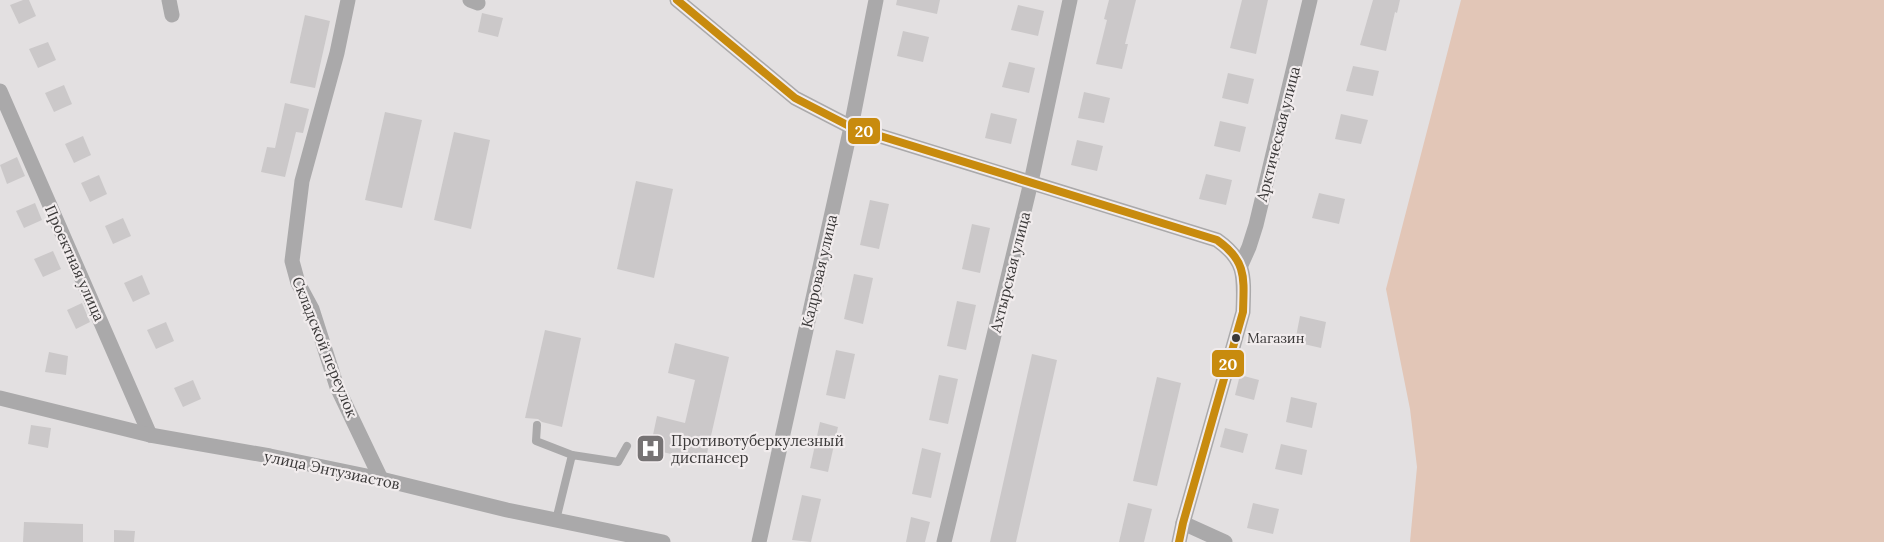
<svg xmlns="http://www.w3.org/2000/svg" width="1884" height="542" font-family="Lora,serif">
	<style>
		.green { fill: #e2c6b7 }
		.building { fill: #cbc8c9 }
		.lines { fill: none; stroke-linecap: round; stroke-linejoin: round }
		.service { stroke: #aaa9aa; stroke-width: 8 }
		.minor { stroke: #aaa9aa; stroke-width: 15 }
		.bus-1-casing { stroke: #f1eced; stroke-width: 12 }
		.bus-1 { stroke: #c88b0e; stroke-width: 8 }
		.bus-dot { fill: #3b3939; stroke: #f1eced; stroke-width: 2 }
		.labels { text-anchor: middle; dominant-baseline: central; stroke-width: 4.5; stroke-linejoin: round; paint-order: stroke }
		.bus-label { font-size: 14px; fill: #3b3939; stroke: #f1eced; text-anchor: start }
		.street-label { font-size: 15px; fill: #3b3939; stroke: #f1eced }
		.poi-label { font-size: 15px; fill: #3b3939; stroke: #f1eced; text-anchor: start }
		.line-badge { stroke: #f1eced; stroke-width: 2 }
		.badge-label { font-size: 16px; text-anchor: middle; font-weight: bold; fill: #fff }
	</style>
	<rect width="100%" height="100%" fill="#e3e0e1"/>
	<polygon class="green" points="1461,0 1884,0 1884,542 1410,542 1417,467 1410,409 1386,289"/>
	<g class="building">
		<polygon points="23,0 29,0 36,16 19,24 10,5"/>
		<polygon points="897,0 940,0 937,14 896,5"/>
		<polygon points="1109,0 1136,0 1125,44 1128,44 1122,69 1096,64 1107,20 1104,19"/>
		<polygon points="1242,0 1268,0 1256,54 1230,48"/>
		<polygon points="1373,0 1400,0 1397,13 1395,12 1386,51 1360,45"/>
		<polygon points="1018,5 1044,11 1038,36 1011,30"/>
		<polygon points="482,13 503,18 498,37 478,32"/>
		<polygon points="305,15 330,21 315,88 290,83"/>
		<polygon points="903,31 929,37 923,62 897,56"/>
		<polygon points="48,42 56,60 38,68 29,49"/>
		<polygon points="1009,62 1035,68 1029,93 1002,87"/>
		<polygon points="1353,66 1379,71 1373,96 1346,91"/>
		<polygon points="1228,73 1254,79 1248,104 1222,98"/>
		<polygon points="64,85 72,104 54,112 45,93"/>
		<polygon points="1084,92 1110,98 1104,123 1078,118"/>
		<polygon points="285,103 309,109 303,133 296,132 285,177 261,172 267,147 275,148"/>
		<polygon points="385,112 422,120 402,208 365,200"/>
		<polygon points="991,113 1017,119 1011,144 985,138"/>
		<polygon points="1341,114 1368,120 1361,144 1335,139"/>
		<polygon points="1220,121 1246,127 1240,152 1214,146"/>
		<polygon points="454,132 490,140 471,229 434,220"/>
		<polygon points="83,136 91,155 74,163 65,144"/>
		<polygon points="1077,140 1103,146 1097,171 1071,165"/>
		<polygon points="17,157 25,176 7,184 0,165"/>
		<polygon points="1206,174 1232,180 1226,205 1199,199"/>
		<polygon points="99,175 107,194 90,202 81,183"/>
		<polygon points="636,181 673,189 654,278 617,269"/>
		<polygon points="1319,193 1345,199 1339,224 1312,218"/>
		<polygon points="870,200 889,204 879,249 860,245"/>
		<polygon points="35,203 42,220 24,228 16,211"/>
		<polygon points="123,218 131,236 113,244 105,226"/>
		<polygon points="972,224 990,228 980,273 962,269"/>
		<polygon points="53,251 61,269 43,277 34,259"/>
		<polygon points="854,274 873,278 863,324 844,319"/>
		<polygon points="142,275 150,294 133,302 124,283"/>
		<polygon points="957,301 976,305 966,350 947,346"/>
		<polygon points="82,303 90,322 76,329 67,310"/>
		<polygon points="1300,316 1326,322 1321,348 1295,342"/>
		<polygon points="166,322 174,341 156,349 147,330"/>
		<polygon points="545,330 581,338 562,427 542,422 538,419 525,418"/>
		<polygon points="675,343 729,357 705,462 650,449 657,416 685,423 695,380 668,373"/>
		<polygon points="836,350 855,354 845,399 826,395"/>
		<polygon points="49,352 68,356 66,375 45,372"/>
		<polygon points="1032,354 1057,360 1029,484 1016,542 990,542"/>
		<polygon points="939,375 958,379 948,424 929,420"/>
		<polygon points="1240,375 1259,380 1254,400 1235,395"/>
		<polygon points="1157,377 1181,383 1157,486 1133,481"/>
		<polygon points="193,380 201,399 183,407 174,388"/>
		<polygon points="1291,397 1317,403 1312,428 1286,422"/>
		<polygon points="820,422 838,427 828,472 810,468"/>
		<polygon points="31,425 51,428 48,448 28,444"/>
		<polygon points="1225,428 1248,434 1243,453 1220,447"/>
		<polygon points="1281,444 1307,450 1302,475 1275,469"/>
		<polygon points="922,448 941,453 931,498 912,494"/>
		<polygon points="802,495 821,499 811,542 792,540"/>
		<polygon points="1128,503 1152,509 1144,542 1119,542"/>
		<polygon points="1253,503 1279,509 1273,534 1247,528"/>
		<polygon points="911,517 930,522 925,542 906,542"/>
		<polygon points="24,522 83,524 83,542 23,542"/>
		<polygon points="114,530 135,531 134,542 114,542"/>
	</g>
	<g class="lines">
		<g class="service">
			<polyline points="537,425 536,441 572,455"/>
			<polyline points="556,520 572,455 618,462 627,446"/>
		</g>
		<g class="minor">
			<polyline points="169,0 172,15"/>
			<polyline points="348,0 337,53 302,181 292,261 298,283 312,309 337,387 381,479"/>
			<polyline points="470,0 478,3"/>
			<path d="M677 0 795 98 851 127 1217 240C1247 261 1244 278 1243 312L1183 523 1179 542"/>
			<polyline points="0,91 150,435"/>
			<polyline points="1241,265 1249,247 1256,225 1310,0"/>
			<polyline points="0,398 150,435 270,456 381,479 507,510 663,542"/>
			<polyline points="1183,523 1225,542"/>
			<polyline points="759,542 851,127 876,0"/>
			<polyline points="944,542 1031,182 1070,0"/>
		</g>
		<defs>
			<path id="bus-1" d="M677 0 795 98 851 127 1217 240C1247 261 1244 278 1243 312L1183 523 1179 542"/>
		</defs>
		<use href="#bus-1" class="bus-1-casing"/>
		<use href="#bus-1" class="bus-1"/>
	</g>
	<defs>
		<symbol id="hospital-square" viewBox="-11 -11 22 22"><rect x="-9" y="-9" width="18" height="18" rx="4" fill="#767374" stroke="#f1eced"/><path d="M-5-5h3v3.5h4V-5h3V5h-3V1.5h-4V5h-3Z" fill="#fff"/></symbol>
	</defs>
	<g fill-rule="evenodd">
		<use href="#hospital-square" x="634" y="432" width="33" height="33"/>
	</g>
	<circle class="bus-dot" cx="1236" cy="338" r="5"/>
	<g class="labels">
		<g class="bus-label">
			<text x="1247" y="338">Магазин</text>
		</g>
		<g class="street-label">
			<text transform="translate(1278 134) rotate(-76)">Арктическая улица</text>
			<text transform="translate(75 263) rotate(66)">Проектная улица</text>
			<text transform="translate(819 271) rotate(-77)">Кадровая улица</text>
			<text transform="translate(1010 272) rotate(-76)">Ахтырская улица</text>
			<text transform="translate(325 347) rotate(68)">Складской переулок</text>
			<text transform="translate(332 470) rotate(12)">улица Энтузиастов</text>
		</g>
		<g class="poi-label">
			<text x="671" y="440">Противотуберкулезный<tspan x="671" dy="17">диспансер</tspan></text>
		</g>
	</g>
	<g class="line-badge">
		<rect x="847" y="117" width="34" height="28" rx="6" fill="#c88b0e"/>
		<rect x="1211" y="349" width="34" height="29" rx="6" fill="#c88b0e"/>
	</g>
	<g class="badge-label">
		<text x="864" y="137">20</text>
		<text x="1228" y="370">20</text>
	</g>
</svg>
